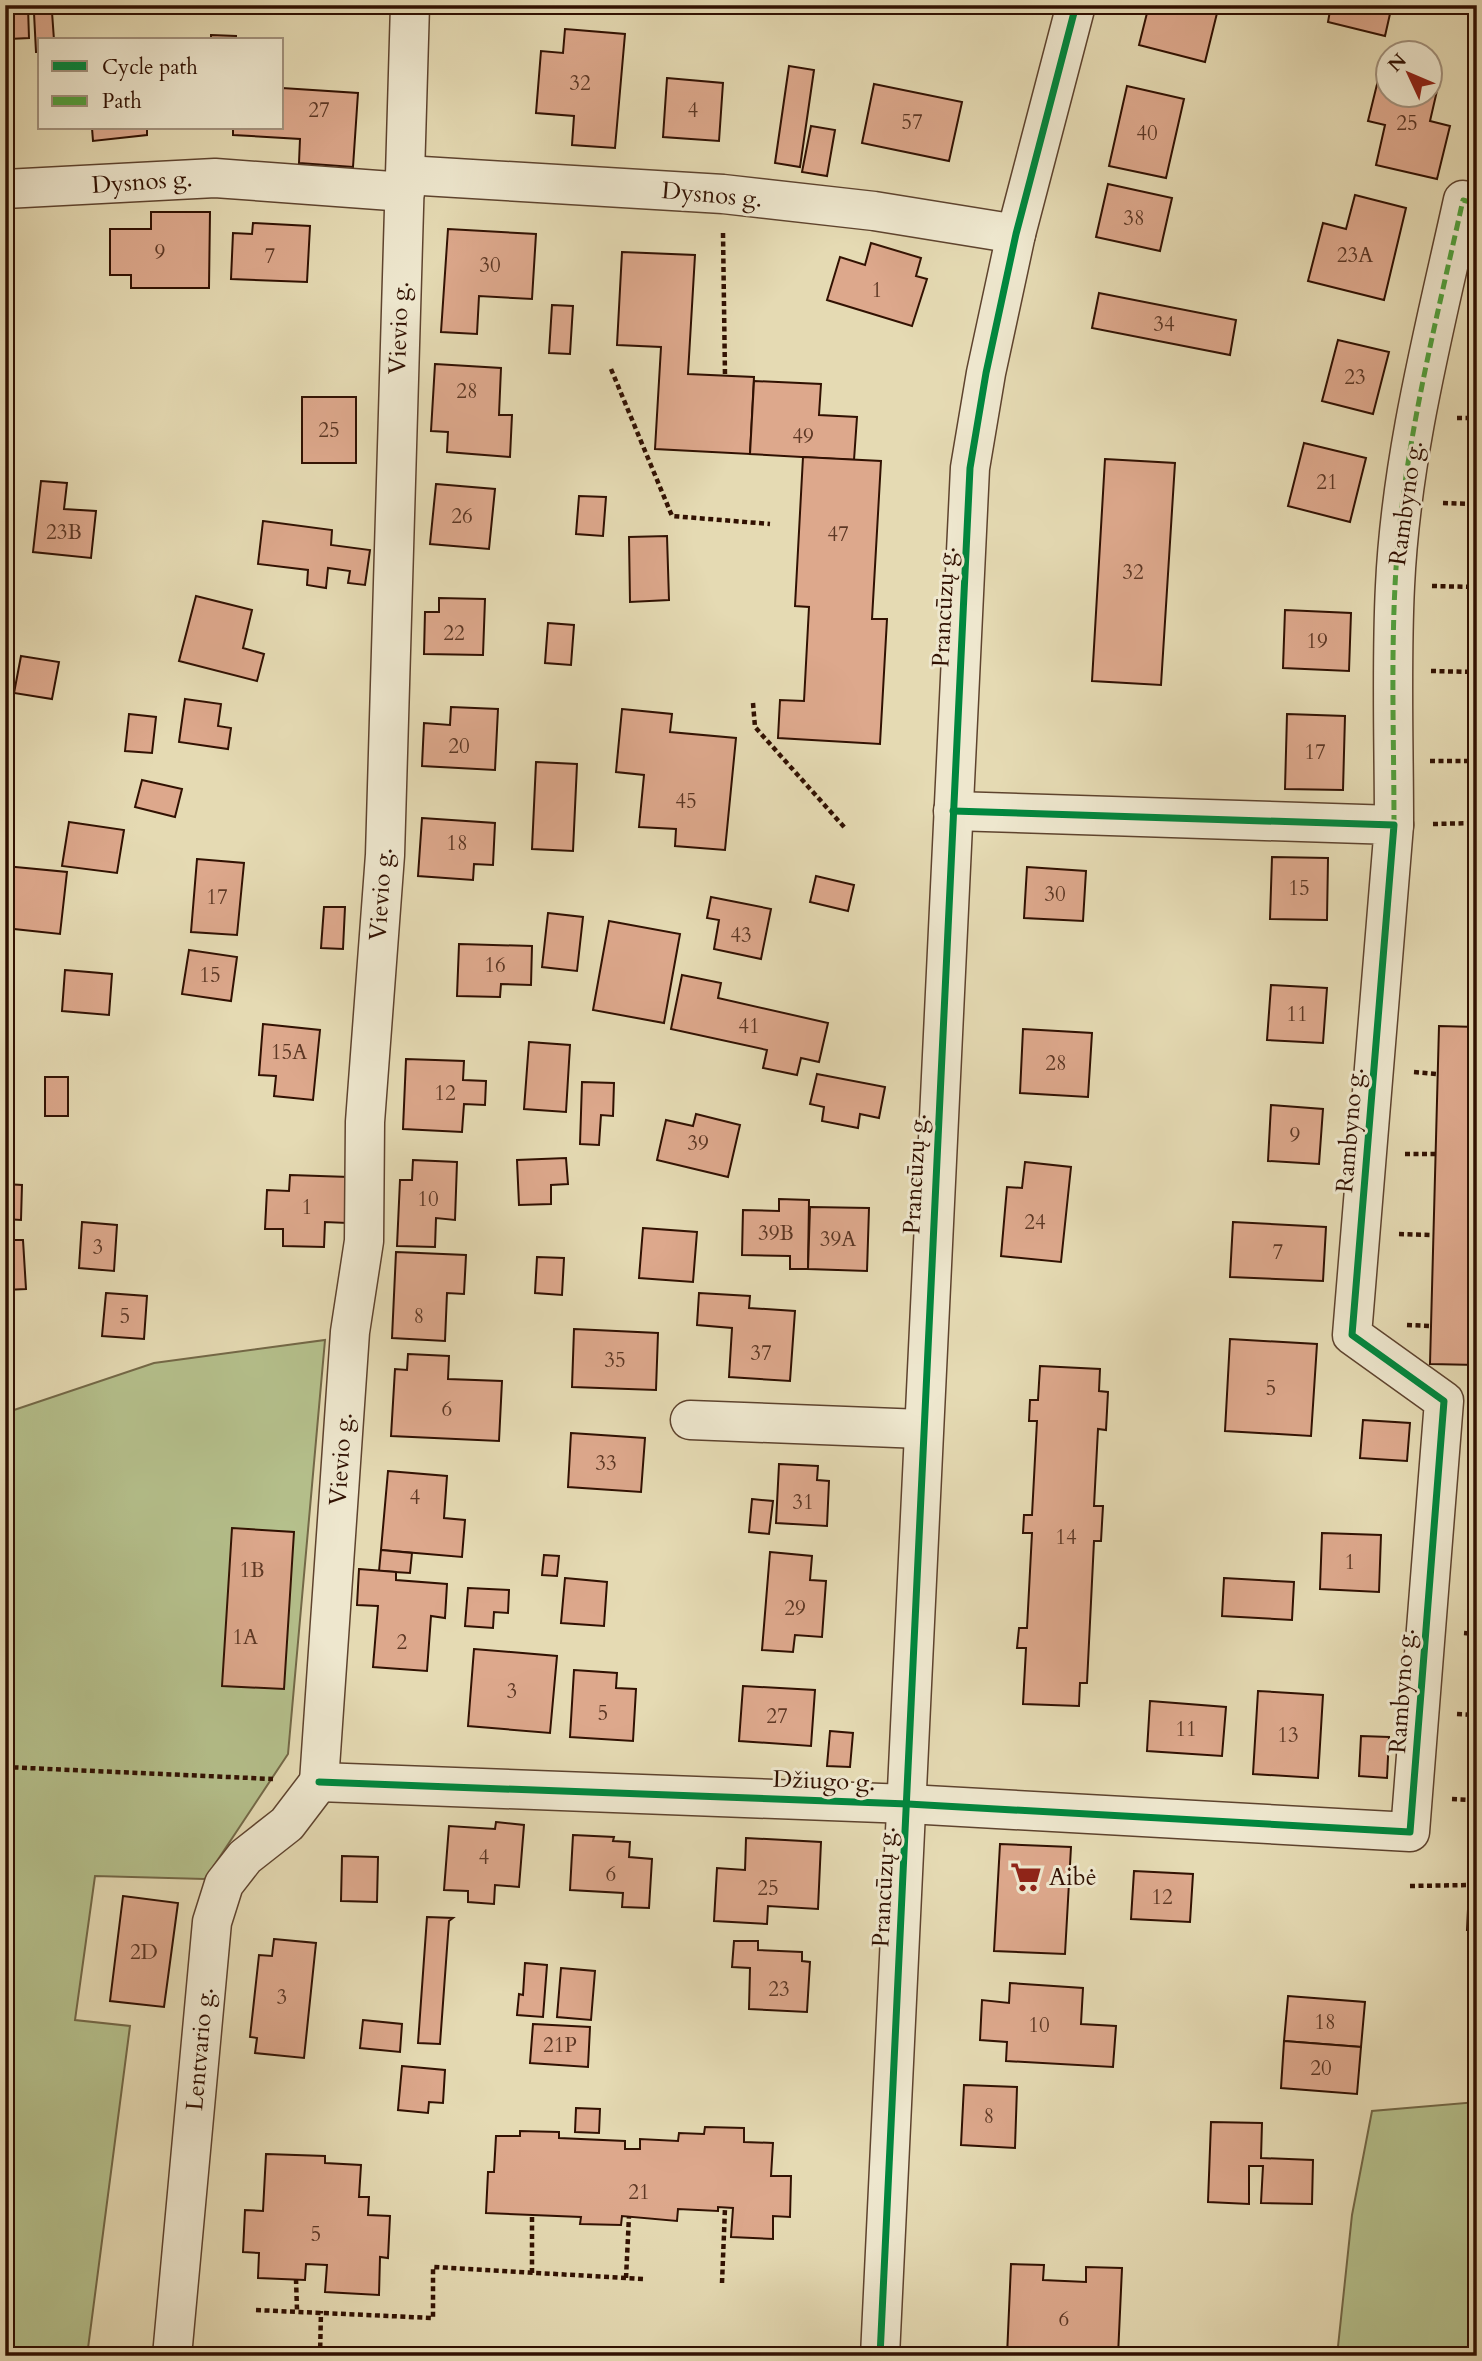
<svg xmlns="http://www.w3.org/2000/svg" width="1482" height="2361" font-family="Cardo,serif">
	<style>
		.green { fill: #b5c08c; stroke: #736847; stroke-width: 2 }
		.building { fill: #dda88c; stroke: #311102; stroke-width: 2 }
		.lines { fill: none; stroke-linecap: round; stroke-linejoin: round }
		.minor-casing { stroke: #5e432e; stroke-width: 41 }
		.path { stroke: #311102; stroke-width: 4.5; stroke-dasharray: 5 3.5; stroke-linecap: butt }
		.minor { stroke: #eee7ce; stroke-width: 38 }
		.quiet { stroke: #52a03d; stroke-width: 5; stroke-dasharray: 10 5; stroke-linecap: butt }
		.cycleway-casing { stroke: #eee7ce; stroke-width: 11 }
		.cycleway { stroke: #00873e; stroke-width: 7 }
		.labels { text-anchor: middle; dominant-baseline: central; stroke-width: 6; stroke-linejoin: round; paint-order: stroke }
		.number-label { font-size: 21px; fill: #5c3724 }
		.street-label { font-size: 24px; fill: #311102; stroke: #eee7ce }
		.poi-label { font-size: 24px; fill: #311102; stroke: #eee7ce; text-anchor: start }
	</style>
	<rect width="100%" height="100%" fill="#e5dab3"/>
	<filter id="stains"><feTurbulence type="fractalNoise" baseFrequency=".00286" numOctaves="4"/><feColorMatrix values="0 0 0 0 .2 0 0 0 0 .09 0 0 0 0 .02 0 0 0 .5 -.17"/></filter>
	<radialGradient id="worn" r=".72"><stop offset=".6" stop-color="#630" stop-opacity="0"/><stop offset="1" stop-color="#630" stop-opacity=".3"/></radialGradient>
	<g class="green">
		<polygon points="325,1340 288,1754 205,1879 95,1876 75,2020 130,2026 87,2356 5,2356 5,1413 154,1363"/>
		<polygon points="1477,2102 1477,2356 1337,2356 1352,2215 1372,2111"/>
	</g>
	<g class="building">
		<polygon points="457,5 530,5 530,13 457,11"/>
		<polygon points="671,5 738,5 737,12"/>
		<polygon points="1149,5 1219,5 1205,62 1139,45"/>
		<polygon points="1331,5 1392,5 1385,36 1328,22"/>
		<polygon points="28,7 29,38 9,39 9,8"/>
		<polygon points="52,12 54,40 40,40 40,52 36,52 34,13"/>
		<polygon points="565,29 625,34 615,148 572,145 574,116 536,113 541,51 563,53"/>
		<polygon points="211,35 236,36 236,40 211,40"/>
		<polygon points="789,66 814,70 800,167 775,163"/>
		<polygon points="1381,68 1388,69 1388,94 1430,94 1430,80 1439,82 1430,121 1450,126 1437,179 1376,165 1385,125 1368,121"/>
		<polygon points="667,78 723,83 719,141 663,137"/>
		<polygon points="874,84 962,102 949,161 862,143"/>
		<polygon points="1127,86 1184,99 1166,178 1109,166"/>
		<polygon points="282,88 358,93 353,167 299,163 300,139 233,135 233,128 282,128"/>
		<polygon points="811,126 835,130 827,176 802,172"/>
		<polygon points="92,128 147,128 147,135 93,141"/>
		<polygon points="1108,184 1172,198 1160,251 1096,237"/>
		<polygon points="1355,195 1406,208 1384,300 1308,281 1323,223 1346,229"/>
		<polygon points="151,212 210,212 209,288 131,288 131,275 110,275 110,229 151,229"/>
		<polygon points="253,223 310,226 307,282 231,279 233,233 252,234"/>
		<polygon points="448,229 536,234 532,299 479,296 477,334 441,332"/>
		<polygon points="871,243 921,258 916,276 927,279 912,326 827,300 840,257 865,265"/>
		<polygon points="622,252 695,255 688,374 754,377 750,454 655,449 661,347 617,345"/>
		<polygon points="1099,293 1236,320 1230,355 1092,328"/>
		<polygon points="552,305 573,306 570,354 549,353"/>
		<polygon points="1338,340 1389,352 1373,414 1322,401"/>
		<polygon points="435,364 501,368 499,415 512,415 510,457 447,452 448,432 431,431"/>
		<polygon points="754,381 821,384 819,415 857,417 854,460 750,454"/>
		<rect x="302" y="397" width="54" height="66"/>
		<polygon points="1304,443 1366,458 1350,522 1288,506"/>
		<polygon points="803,457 881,461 872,619 887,619 880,744 778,738 780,700 804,701 809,607 795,606"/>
		<polygon points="1105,459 1175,463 1161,685 1092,681"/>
		<polygon points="41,481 67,483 64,509 96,511 91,558 33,552"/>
		<polygon points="436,484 495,489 489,549 430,544"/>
		<polygon points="579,496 606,497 603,536 576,534"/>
		<polygon points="263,521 332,530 331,545 370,550 365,585 348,583 350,571 328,568 326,588 307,585 308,570 258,564"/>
		<polygon points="667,536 669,600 630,602 629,537"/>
		<polygon points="196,596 252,610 243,648 264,654 257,681 179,661"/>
		<polygon points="439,598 485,599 483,655 424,654 425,612 439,612"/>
		<polygon points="1285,610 1351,613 1349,671 1283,668"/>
		<polygon points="548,623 574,625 571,665 545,663"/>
		<polygon points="21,656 59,662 52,699 14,693"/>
		<polygon points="1477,658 1477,806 1469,806"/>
		<polygon points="185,699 221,704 218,726 231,728 228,749 179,742"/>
		<polygon points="451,707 498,709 495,770 422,766 424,723 450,725"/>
		<polygon points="622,709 672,714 670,732 736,738 725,850 675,846 676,829 639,827 644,775 616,772"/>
		<polygon points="129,714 156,717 152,753 125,751"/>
		<polygon points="1287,714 1345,716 1343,790 1285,789"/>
		<polygon points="536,762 577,764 573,851 532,849"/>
		<polygon points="142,780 182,789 175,817 135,807"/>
		<polygon points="422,818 495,823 493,865 474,864 473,880 418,876"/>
		<polygon points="69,822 124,830 117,873 62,866"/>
		<polygon points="1272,857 1328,858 1327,920 1270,919"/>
		<polygon points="197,859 244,863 237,935 191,932"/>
		<polygon points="5,866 67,872 60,934 5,928"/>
		<polygon points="1027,867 1086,871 1083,921 1024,918"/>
		<polygon points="816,876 854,885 848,911 810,902"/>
		<polygon points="711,897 771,909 761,959 714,949 719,920 707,918"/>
		<polygon points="324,907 345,907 343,949 321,948"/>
		<polygon points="548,913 583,917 577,971 542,967"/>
		<polygon points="609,921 680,934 664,1023 593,1010"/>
		<polygon points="459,944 532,946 531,985 501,984 500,997 457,996"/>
		<polygon points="189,950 237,957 231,1001 182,994"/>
		<polygon points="65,970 112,974 109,1015 62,1011"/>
		<polygon points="682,975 721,983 718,998 828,1023 819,1062 801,1058 797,1075 763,1068 767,1050 671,1029"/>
		<polygon points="1271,985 1327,988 1323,1043 1267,1040"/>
		<polygon points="263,1024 320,1030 313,1100 274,1096 276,1076 259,1075"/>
		<polygon points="1439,1026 1477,1027 1477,1365 1430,1364"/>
		<polygon points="1023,1029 1092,1033 1088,1097 1020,1093"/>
		<polygon points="529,1042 570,1045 566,1112 524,1109"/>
		<polygon points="406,1059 464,1061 463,1080 486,1081 485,1105 464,1104 462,1132 403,1129"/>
		<polygon points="817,1074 885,1087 879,1118 860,1114 858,1128 822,1121 824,1107 810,1104"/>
		<rect x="45" y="1077" width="23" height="39"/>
		<polygon points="582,1082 614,1083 613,1116 601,1115 599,1145 580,1144"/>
		<polygon points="1271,1105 1323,1109 1319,1164 1268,1161"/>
		<polygon points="696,1114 740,1125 728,1177 657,1160 666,1120 693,1126"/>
		<polygon points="566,1158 568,1184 551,1185 551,1204 519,1205 517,1160"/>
		<polygon points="413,1160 457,1162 455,1220 436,1218 435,1247 397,1246 400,1180 412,1180"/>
		<polygon points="1025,1162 1071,1167 1061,1262 1001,1256 1007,1187 1022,1188"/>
		<polygon points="290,1175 349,1177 347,1223 325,1222 324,1247 283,1246 283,1229 265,1229 267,1190 289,1191"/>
		<polygon points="5,1184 22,1185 21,1220 5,1219"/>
		<polygon points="779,1199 809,1200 808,1269 790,1269 790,1256 742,1255 743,1210 779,1211"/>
		<polygon points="810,1207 869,1208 867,1271 808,1269"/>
		<polygon points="82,1222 117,1225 114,1271 79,1268"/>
		<polygon points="1233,1222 1326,1227 1323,1281 1230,1277"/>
		<polygon points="643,1228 697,1232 693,1282 639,1278"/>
		<polygon points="5,1240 23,1240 26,1289 5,1290"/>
		<polygon points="396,1252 466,1255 464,1294 447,1293 445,1341 392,1338"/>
		<polygon points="537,1257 564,1258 562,1295 535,1293"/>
		<polygon points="106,1293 147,1296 144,1339 102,1336"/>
		<polygon points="699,1293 750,1296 749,1308 795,1311 790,1381 729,1377 732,1328 697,1325"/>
		<polygon points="574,1329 658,1333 656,1390 572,1387"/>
		<polygon points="1230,1339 1317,1344 1311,1436 1225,1431"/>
		<polygon points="408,1354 449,1356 448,1379 502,1381 499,1441 391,1436 395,1369 407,1370"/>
		<polygon points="1040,1366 1100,1369 1099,1391 1108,1392 1106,1430 1098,1429 1094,1506 1103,1506 1101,1541 1094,1541 1087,1683 1080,1683 1079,1706 1023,1704 1026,1648 1017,1648 1019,1628 1027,1628 1032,1533 1023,1533 1024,1515 1032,1515 1037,1421 1029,1421 1030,1400 1038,1400"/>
		<polygon points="1363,1420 1410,1423 1407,1461 1360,1458"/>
		<polygon points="571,1433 645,1438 641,1492 568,1487"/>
		<polygon points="779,1464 818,1466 817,1480 829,1481 827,1526 776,1523"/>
		<polygon points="388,1471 447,1476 444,1518 465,1520 462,1557 381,1550"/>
		<polygon points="752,1499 773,1501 769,1534 749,1532"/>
		<polygon points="232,1528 294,1532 284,1689 222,1686"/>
		<polygon points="1322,1533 1381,1535 1379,1592 1320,1589"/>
		<polygon points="381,1550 412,1553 410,1573 379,1571"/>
		<polygon points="770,1552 812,1556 810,1580 826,1581 822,1637 795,1635 793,1652 762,1650"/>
		<polygon points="544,1555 559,1556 557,1576 542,1575"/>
		<polygon points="359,1569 396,1572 396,1580 447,1584 445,1618 431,1616 427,1671 373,1667 378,1606 357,1605"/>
		<polygon points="565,1578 607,1582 604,1626 561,1623"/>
		<polygon points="1224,1578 1294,1582 1292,1620 1222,1616"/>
		<polygon points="468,1588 509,1590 508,1613 494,1612 493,1628 465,1626"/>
		<polygon points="474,1649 557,1656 550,1733 468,1726"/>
		<polygon points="574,1670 617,1673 616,1688 636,1689 633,1741 570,1737"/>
		<polygon points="743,1686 815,1690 811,1746 739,1741"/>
		<polygon points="1258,1691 1323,1695 1318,1778 1253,1774"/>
		<polygon points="1150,1701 1226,1707 1222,1756 1147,1751"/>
		<polygon points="1477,1722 1477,1930 1467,1930"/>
		<polygon points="830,1731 853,1733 850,1767 827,1766"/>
		<polygon points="1361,1736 1389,1737 1387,1778 1359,1776"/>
		<polygon points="496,1822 524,1825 519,1887 495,1885 494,1904 468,1902 468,1891 444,1890 449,1826 495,1829"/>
		<polygon points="573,1835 614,1837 613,1841 630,1842 629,1857 652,1859 649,1908 622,1907 623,1893 570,1890"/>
		<polygon points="746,1838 821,1842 818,1909 768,1906 767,1924 714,1921 717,1868 745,1870"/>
		<polygon points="1000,1844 1071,1847 1065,1954 994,1951"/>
		<polygon points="342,1856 378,1857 377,1902 341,1901"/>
		<polygon points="1134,1871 1193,1874 1190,1922 1131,1919"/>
		<polygon points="123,1896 178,1903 164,2007 110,2001"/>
		<polygon points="427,1917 453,1918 449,1921 440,2044 418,2043"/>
		<polygon points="274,1939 316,1943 304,2058 255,2053 257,2038 250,2037 259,1955 272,1956"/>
		<polygon points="734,1941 758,1941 758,1950 802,1952 802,1961 810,1962 807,2012 749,2009 750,1968 732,1967"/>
		<polygon points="525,1963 547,1965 543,2017 517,2015 519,1994 523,1995"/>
		<polygon points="561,1968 595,1971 591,2020 557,2017"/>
		<polygon points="1010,1983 1083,1988 1081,2024 1116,2026 1113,2067 1006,2061 1007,2042 980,2040 982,2000 1009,2003"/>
		<polygon points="1288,1996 1365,2002 1361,2047 1284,2041"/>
		<polygon points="363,2020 402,2024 400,2052 360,2048"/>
		<polygon points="533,2024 590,2027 588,2067 530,2063"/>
		<polygon points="1284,2041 1361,2047 1357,2094 1281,2088"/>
		<polygon points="402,2066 445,2070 443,2103 429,2102 428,2113 398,2110"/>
		<polygon points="964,2085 1017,2087 1015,2148 961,2145"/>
		<polygon points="576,2108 600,2109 599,2133 575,2132"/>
		<polygon points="1211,2122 1262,2123 1261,2158 1313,2160 1312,2204 1261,2203 1263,2166 1249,2166 1249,2204 1208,2202"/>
		<polygon points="705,2127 744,2128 744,2142 773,2143 771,2176 791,2176 790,2217 773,2216 773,2239 731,2237 733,2208 718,2207 718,2211 678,2209 677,2221 622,2216 621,2225 580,2224 581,2217 486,2213 488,2172 494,2172 496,2136 520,2136 520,2131 559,2132 559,2138 625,2141 625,2149 640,2149 640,2139 678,2141 679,2133 704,2134"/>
		<polygon points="266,2154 325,2156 325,2163 361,2165 359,2197 369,2197 368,2215 390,2216 388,2258 380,2257 379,2295 325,2292 327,2265 306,2264 305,2280 258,2278 259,2253 243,2252 245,2210 263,2211"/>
		<polygon points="1011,2264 1044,2265 1043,2280 1086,2282 1086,2267 1122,2268 1118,2356 1007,2356"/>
	</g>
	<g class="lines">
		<defs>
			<g id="minor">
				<polyline points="406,175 723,194 874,211 1016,234"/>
				<polyline points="5,189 215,178 405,192"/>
				<path d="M1394 825C1394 745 1391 665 1395 586 1401 456 1435 327 1463 200L1477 204"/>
				<polyline points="690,1420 922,1429"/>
				<polyline points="319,1782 908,1804 1410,1832 1444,1401 1352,1335 1394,825 953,811"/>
				<polyline points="319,1782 350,1332 364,1241 365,1122 385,855 410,5"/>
				<polyline points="172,2356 212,1922 224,1884 245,1857 287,1824 319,1782"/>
				<polyline points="880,2356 970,468 986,373 1016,234 1076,5"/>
			</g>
		</defs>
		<use href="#minor" class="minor-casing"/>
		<g class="path">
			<polyline points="723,233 725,376"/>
			<polyline points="611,369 672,516 770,524"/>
			<polyline points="1457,418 1477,418"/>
			<polyline points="1443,503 1477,504"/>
			<polyline points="1432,586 1477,587"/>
			<polyline points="1431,671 1476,672"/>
			<polyline points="753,703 755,727 845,828"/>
			<polyline points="1430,761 1471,761"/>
			<polyline points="1433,824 1477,823"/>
			<polyline points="1414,1072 1437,1074"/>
			<polyline points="1405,1154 1435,1154"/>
			<polyline points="1399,1234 1433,1235"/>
			<polyline points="1407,1325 1431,1326"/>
			<polyline points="1464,1633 1477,1634"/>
			<polyline points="1457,1714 1477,1715"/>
			<polyline points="5,1767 273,1779"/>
			<polyline points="1452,1799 1473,1800"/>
			<polyline points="1410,1886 1469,1885"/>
			<polyline points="532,2273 532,2215"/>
			<polyline points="626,2278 629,2216"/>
			<polyline points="296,2279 297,2310"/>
			<polyline points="722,2283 725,2208"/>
			<polyline points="256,2310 433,2318 433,2267 643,2279"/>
			<polyline points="320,2356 321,2311"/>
		</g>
		<use href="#minor" class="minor"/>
		<path class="quiet" d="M1394 825C1394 745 1391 665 1395 586 1401 456 1435 327 1463 200L1477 204"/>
		<defs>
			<g id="cycleway">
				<polyline points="319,1782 908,1804 1410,1832 1444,1401 1352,1335 1394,825 953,811"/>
				<polyline points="880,2356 970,468 986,373 1016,234 1076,5"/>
			</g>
		</defs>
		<use href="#cycleway" class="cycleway-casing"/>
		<use href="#cycleway" class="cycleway"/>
	</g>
	<defs>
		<symbol id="supermarket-bare" viewBox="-9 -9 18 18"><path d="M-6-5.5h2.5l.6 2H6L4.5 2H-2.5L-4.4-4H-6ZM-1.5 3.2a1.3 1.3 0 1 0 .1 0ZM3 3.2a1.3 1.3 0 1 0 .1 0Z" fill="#8f2418" stroke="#eee7ce" stroke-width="2.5" paint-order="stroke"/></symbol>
	</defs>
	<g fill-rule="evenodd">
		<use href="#supermarket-bare" x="1004" y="1855" width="44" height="44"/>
	</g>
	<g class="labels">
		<g class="number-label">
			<text x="580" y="83">32</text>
			<text x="319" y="110">27</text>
			<text x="693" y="110">4</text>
			<text x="912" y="122">57</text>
			<text x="1407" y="123">25</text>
			<text x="1147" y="133">40</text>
			<text x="1134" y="218">38</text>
			<text x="160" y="252">9</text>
			<text x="1355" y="255">23A</text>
			<text x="270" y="256">7</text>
			<text x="490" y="265">30</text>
			<text x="877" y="290">1</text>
			<text x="1164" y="324">34</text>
			<text x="1355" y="377">23</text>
			<text x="467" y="391">28</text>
			<text x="329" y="430">25</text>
			<text x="803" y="436">49</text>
			<text x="1327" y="482">21</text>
			<text x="462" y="516">26</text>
			<text x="64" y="532">23B</text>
			<text x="838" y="534">47</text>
			<text x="1133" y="572">32</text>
			<text x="454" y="633">22</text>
			<text x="1317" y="641">19</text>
			<text x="459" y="746">20</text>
			<text x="1315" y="752">17</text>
			<text x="686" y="801">45</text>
			<text x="457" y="843">18</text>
			<text x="1299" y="888">15</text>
			<text x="1055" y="894">30</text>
			<text x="217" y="897">17</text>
			<text x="741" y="935">43</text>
			<text x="495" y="965">16</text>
			<text x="210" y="975">15</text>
			<text x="1297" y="1014">11</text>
			<text x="749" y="1026">41</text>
			<text x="289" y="1052">15A</text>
			<text x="1056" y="1063">28</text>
			<text x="445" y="1093">12</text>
			<text x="1295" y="1135">9</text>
			<text x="698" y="1143">39</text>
			<text x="428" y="1199">10</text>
			<text x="307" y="1207">1</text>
			<text x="1035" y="1222">24</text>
			<text x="776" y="1233">39B</text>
			<text x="838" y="1239">39A</text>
			<text x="98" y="1247">3</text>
			<text x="1278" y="1252">7</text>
			<text x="125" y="1316">5</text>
			<text x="419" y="1316">8</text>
			<text x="761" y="1353">37</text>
			<text x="615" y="1360">35</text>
			<text x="1271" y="1388">5</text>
			<text x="447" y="1409">6</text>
			<text x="606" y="1463">33</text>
			<text x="415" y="1497">4</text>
			<text x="803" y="1502">31</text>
			<text x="1066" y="1537">14</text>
			<text x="1350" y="1562">1</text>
			<text x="252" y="1570">1B</text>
			<text x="795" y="1608">29</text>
			<text x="245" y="1637">1A</text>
			<text x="402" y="1642">2</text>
			<text x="512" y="1691">3</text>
			<text x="603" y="1713">5</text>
			<text x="777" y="1716">27</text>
			<text x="1186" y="1729">11</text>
			<text x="1288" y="1735">13</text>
			<text x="484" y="1857">4</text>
			<text x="611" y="1874">6</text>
			<text x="768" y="1888">25</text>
			<text x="1162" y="1897">12</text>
			<text x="144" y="1952">2D</text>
			<text x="779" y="1989">23</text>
			<text x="282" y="1997">3</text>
			<text x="1325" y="2022">18</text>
			<text x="1039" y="2025">10</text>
			<text x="560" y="2045">21P</text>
			<text x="1321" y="2068">20</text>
			<text x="989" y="2116">8</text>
			<text x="639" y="2192">21</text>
			<text x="316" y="2234">5</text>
			<text x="1064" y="2319">6</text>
		</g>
		<g class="street-label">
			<text transform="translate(142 182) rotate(-4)">Dysnos g.</text>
			<text transform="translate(712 195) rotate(5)">Dysnos g.</text>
			<text transform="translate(399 328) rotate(-88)">Vievio g.</text>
			<text transform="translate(1406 503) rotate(-82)">Rambyno g.</text>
			<text transform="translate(944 607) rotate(-87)">Prancūzų g.</text>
			<text transform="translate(381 894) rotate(-86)">Vievio g.</text>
			<text transform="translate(1350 1130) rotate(-85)">Rambyno g.</text>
			<text transform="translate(915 1174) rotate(-87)">Prancūzų g.</text>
			<text transform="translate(341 1459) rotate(-86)">Vievio g.</text>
			<text transform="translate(1402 1691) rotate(-86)">Rambyno g.</text>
			<text transform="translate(824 1781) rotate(2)">Džiugo g.</text>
			<text transform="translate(884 1887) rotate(-87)">Prancūzų g.</text>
			<text transform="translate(200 2049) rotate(-85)">Lentvario g.</text>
		</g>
		<g class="poi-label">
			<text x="1049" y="1877">Aibė</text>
		</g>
	</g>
	<rect width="1482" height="2361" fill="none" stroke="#e5dab3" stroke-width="28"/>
	<rect x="7" y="7" width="1468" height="2347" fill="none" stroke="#311102" stroke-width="3.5"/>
	<rect x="14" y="14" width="1454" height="2333" fill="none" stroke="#311102" stroke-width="2"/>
	<rect x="38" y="38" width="245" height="91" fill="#eee7ce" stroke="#a2917c" stroke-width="2"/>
	<rect x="52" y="61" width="35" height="10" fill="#00873e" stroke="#a2917c" stroke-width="2"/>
	<text x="102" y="74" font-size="21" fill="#311102">Cycle path</text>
	<rect x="52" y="96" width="35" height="10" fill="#52a03d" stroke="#a2917c" stroke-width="2"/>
	<text x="102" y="108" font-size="21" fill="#311102">Path</text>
	<g transform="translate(1409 74) rotate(314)"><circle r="33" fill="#eee7ce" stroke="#a2917c" stroke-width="2"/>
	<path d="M0-5L12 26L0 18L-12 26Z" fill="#8f2418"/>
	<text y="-10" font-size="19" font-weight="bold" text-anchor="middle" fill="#311102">N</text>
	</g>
	<rect width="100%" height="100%" filter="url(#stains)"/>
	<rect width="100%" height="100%" fill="url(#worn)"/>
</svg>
